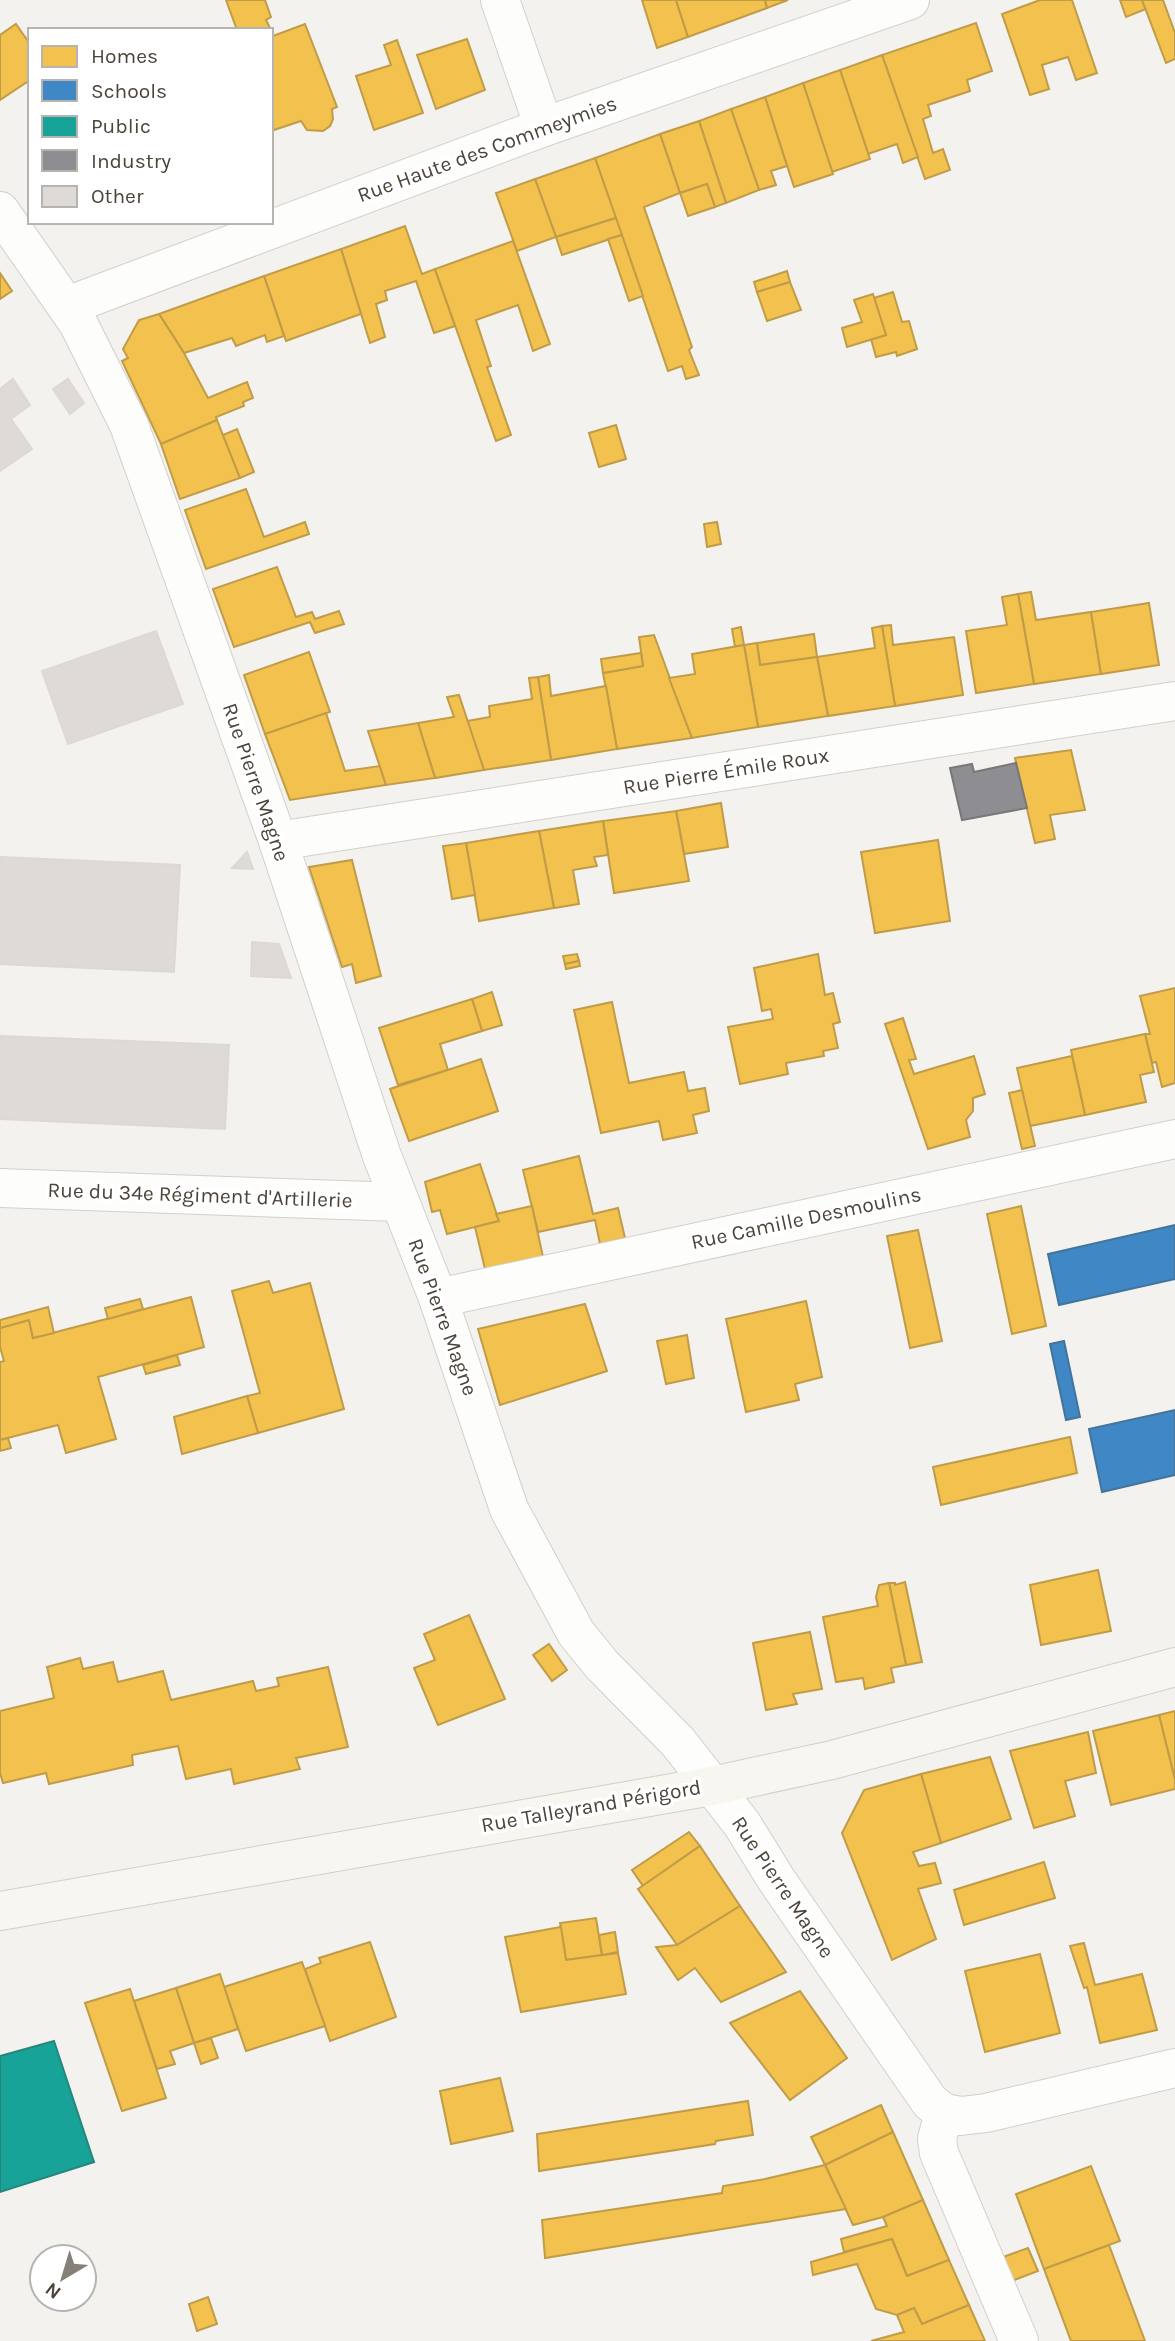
<svg xmlns="http://www.w3.org/2000/svg" width="1175" height="2341" font-family="Karla,sans-serif">
	<style>
		.homes { fill: #f2c14e; stroke: #c09c48; stroke-width: 2 }
		.schools { fill: #3f88c5; stroke: #43749b; stroke-width: 2 }
		.public { fill: #17a398; stroke: #27867c; stroke-width: 2 }
		.industry { fill: #8d8d92; stroke: #797777; stroke-width: 2 }
		.building { fill: #dedbd6; stroke: #dcd9d4; stroke-width: 2 }
		.lines { fill: none; stroke-linecap: round; stroke-linejoin: round }
		.street-casing { stroke: #d2d0cb; stroke-width: 40 }
		.secondary-casing { stroke: #d3cfc5; stroke-width: 40 }
		.street { stroke: #fdfdfc; stroke-width: 38 }
		.secondary { stroke: #f7f6f1; stroke-width: 38 }
		.labels { text-anchor: middle; dominant-baseline: central; stroke-width: 7; stroke-linejoin: round; paint-order: stroke }
		.street-label { font-size: 21px; fill: #4b4439; stroke: #fff }
	</style>
	<rect width="100%" height="100%" fill="#f4f2ee"/>
	<g class="homes">
		<polygon points="226,0 265,0 271,17 266,20 271,30 237,30"/>
		<polygon points="642,0 676,0 688,37 657,48"/>
		<polygon points="676,0 765,0 767,8 688,37"/>
		<polygon points="765,0 788,0 767,8"/>
		<polygon points="1040,0 1072,0 1097,73 1076,80 1068,57 1042,65 1049,89 1030,95 1002,14"/>
		<polygon points="1120,0 1142,0 1146,9 1126,17"/>
		<polygon points="1142,0 1163,0 1175,33 1175,59 1166,63"/>
		<polygon points="976,23 992,71 967,80 970,91 928,105 931,116 923,119 933,153 943,149 950,170 925,179 882,55"/>
		<polygon points="16,24 30,44 30,80 0,100 0,35"/>
		<polygon points="305,24 337,107 332,109 333,119 330,126 323,131 307,130 301,121 274,130 271,122 271,31 273,36"/>
		<polygon points="467,39 485,90 436,109 417,55"/>
		<polygon points="397,40 423,113 374,130 356,76 391,65 384,45"/>
		<polygon points="882,55 918,157 903,163 897,144 868,154 840,70"/>
		<polygon points="840,70 870,159 832,172 803,83"/>
		<polygon points="803,83 833,174 794,187 765,97"/>
		<polygon points="765,97 787,166 771,171 776,185 759,190 731,109"/>
		<polygon points="731,109 759,190 726,203 699,121"/>
		<polygon points="699,121 726,203 715,207 707,184 680,193 660,134"/>
		<polygon points="660,134 680,193 644,207 692,347 689,350 699,375 686,379 682,366 668,371 595,158"/>
		<polygon points="595,158 616,218 556,237 535,179"/>
		<polygon points="535,179 556,237 517,251 496,193"/>
		<polygon points="707,184 715,207 688,216 680,193"/>
		<polygon points="616,218 622,235 562,255 556,237"/>
		<polygon points="405,226 422,274 435,269 455,326 434,333 416,281 385,291 387,300 376,304 385,337 370,343 341,249"/>
		<polygon points="622,235 643,296 629,301 608,239"/>
		<polygon points="513,241 550,344 533,351 518,305 476,320 491,366 487,367 511,435 496,441 435,269"/>
		<polygon points="341,249 361,314 286,341 264,276"/>
		<polygon points="787,271 790,282 757,292 754,282"/>
		<polygon points="0,273 12,291 0,299"/>
		<polygon points="264,276 284,336 267,342 265,335 236,346 232,338 184,353 159,314"/>
		<polygon points="790,282 801,310 767,321 757,292"/>
		<polygon points="893,292 902,322 909,321 917,349 897,356 896,352 876,357 871,339 886,335 874,298"/>
		<polygon points="873,294 886,335 847,347 842,328 862,322 854,300"/>
		<polygon points="159,314 184,353 208,398 247,382 253,398 243,402 244,406 216,417 217,420 161,444 122,361 128,358 123,349 139,320"/>
		<polygon points="217,420 240,478 180,499 161,444"/>
		<polygon points="616,425 626,459 599,467 589,433"/>
		<polygon points="237,429 254,472 240,478 223,435"/>
		<polygon points="246,489 264,537 305,522 309,534 206,569 185,510"/>
		<polygon points="717,522 721,544 707,547 704,524"/>
		<polygon points="277,567 296,617 312,612 315,619 339,611 344,624 315,633 310,622 234,647 213,589"/>
		<polygon points="1031,592 1036,620 1091,612 1101,674 1034,684 1018,594"/>
		<polygon points="1018,594 1034,684 976,693 966,631 1007,625 1002,597"/>
		<polygon points="1149,603 1159,665 1101,674 1091,612"/>
		<polygon points="891,625 893,645 954,637 963,695 895,706 882,626"/>
		<polygon points="882,626 895,706 828,716 817,657 875,648 872,628"/>
		<polygon points="741,627 744,645 735,647 732,629"/>
		<polygon points="814,634 817,657 760,665 757,643"/>
		<polygon points="654,635 692,738 617,749 603,673 643,666 639,637"/>
		<polygon points="757,643 760,665 817,657 828,716 758,727 744,645"/>
		<polygon points="744,645 758,727 692,738 669,678 695,674 692,654"/>
		<polygon points="309,652 330,712 265,734 244,675"/>
		<polygon points="641,653 643,666 603,673 601,659"/>
		<polygon points="549,675 551,696 606,686 617,749 551,760 538,677"/>
		<polygon points="538,677 551,760 484,770 467,721 490,717 489,706 532,699 529,678"/>
		<polygon points="459,695 484,770 435,778 418,723 454,717 447,697"/>
		<polygon points="326,713 345,771 380,766 386,785 290,800 265,734"/>
		<polygon points="418,723 435,778 386,785 368,731"/>
		<polygon points="1071,750 1085,810 1050,815 1055,839 1035,843 1015,758"/>
		<polygon points="721,803 728,847 684,854 676,811"/>
		<polygon points="676,811 689,881 614,893 603,821"/>
		<polygon points="603,821 608,855 594,857 597,866 573,870 579,904 554,908 539,831"/>
		<polygon points="539,831 554,908 479,921 466,843"/>
		<polygon points="938,840 950,921 875,933 861,852"/>
		<polygon points="466,843 475,895 452,899 443,846"/>
		<polygon points="352,860 381,976 356,983 352,964 342,967 309,867"/>
		<polygon points="577,954 579,961 565,964 563,956"/>
		<polygon points="818,954 825,995 833,993 840,1022 833,1024 838,1048 823,1051 824,1056 786,1063 788,1074 740,1084 728,1027 773,1019 771,1009 762,1011 754,968"/>
		<polygon points="579,961 580,966 566,969 565,964"/>
		<polygon points="1175,988 1175,1083 1162,1087 1156,1062 1152,1063 1145,1034 1150,1034 1140,996"/>
		<polygon points="492,992 502,1025 482,1031 472,999"/>
		<polygon points="472,999 482,1031 440,1044 448,1070 398,1085 379,1028"/>
		<polygon points="612,1002 629,1083 684,1072 688,1091 705,1088 709,1111 693,1115 697,1133 663,1140 659,1121 601,1133 574,1010"/>
		<polygon points="903,1018 916,1059 909,1060 914,1074 974,1056 985,1094 973,1098 973,1111 966,1120 970,1137 928,1149 885,1024"/>
		<polygon points="1145,1034 1154,1072 1140,1075 1146,1102 1085,1115 1071,1050"/>
		<polygon points="1072,1056 1085,1115 1030,1126 1017,1068"/>
		<polygon points="481,1059 498,1111 409,1141 390,1089"/>
		<polygon points="1022,1090 1035,1146 1022,1149 1009,1093"/>
		<polygon points="579,1156 593,1214 618,1208 625,1238 600,1244 595,1220 538,1232 523,1170"/>
		<polygon points="480,1164 499,1221 447,1234 440,1210 432,1212 425,1182"/>
		<polygon points="532,1206 543,1257 485,1269 475,1227 499,1221 496,1214"/>
		<polygon points="1021,1206 1046,1326 1012,1334 987,1214"/>
		<polygon points="918,1230 942,1341 910,1348 887,1236"/>
		<polygon points="269,1281 273,1293 310,1283 344,1409 258,1433 247,1396 260,1393 232,1291"/>
		<polygon points="191,1297 204,1347 98,1377 116,1439 66,1453 58,1425 0,1440 0,1362 4,1361 0,1347 0,1328 29,1320 33,1338"/>
		<polygon points="140,1299 143,1309 108,1319 105,1308"/>
		<polygon points="806,1301 822,1377 795,1384 799,1400 746,1412 726,1319"/>
		<polygon points="585,1304 607,1371 500,1405 478,1329"/>
		<polygon points="48,1307 54,1333 33,1338 29,1320 0,1328 0,1320"/>
		<polygon points="687,1335 694,1378 666,1384 657,1341"/>
		<polygon points="177,1355 180,1365 146,1374 143,1365"/>
		<polygon points="247,1396 258,1433 182,1454 174,1417"/>
		<polygon points="1070,1437 1077,1473 941,1505 933,1467"/>
		<polygon points="8,1438 11,1448 0,1451 0,1440"/>
		<polygon points="1098,1570 1111,1631 1041,1645 1030,1585"/>
		<polygon points="905,1582 922,1662 906,1665 889,1583 895,1583 895,1585"/>
		<polygon points="889,1583 906,1665 891,1668 894,1682 865,1689 863,1678 836,1682 823,1617 878,1606 876,1597 879,1585"/>
		<polygon points="469,1615 505,1699 438,1725 414,1668 435,1660 424,1634"/>
		<polygon points="810,1632 822,1689 793,1694 797,1704 766,1710 753,1643"/>
		<polygon points="549,1644 567,1670 552,1681 533,1655"/>
		<polygon points="80,1658 83,1669 113,1662 118,1682 163,1671 171,1700 253,1681 256,1691 279,1686 277,1678 328,1667 348,1747 296,1758 300,1769 234,1784 231,1769 186,1779 178,1746 132,1755 133,1765 49,1784 46,1773 3,1783 0,1773 0,1711 54,1698 47,1667"/>
		<polygon points="1175,1711 1175,1780 1159,1715"/>
		<polygon points="1159,1715 1175,1780 1175,1789 1111,1805 1093,1731"/>
		<polygon points="1088,1732 1096,1773 1065,1781 1075,1816 1034,1828 1010,1751"/>
		<polygon points="990,1757 1011,1819 941,1843 921,1774"/>
		<polygon points="921,1774 941,1843 913,1852 919,1866 935,1863 941,1883 918,1889 936,1939 892,1960 842,1833 864,1790"/>
		<polygon points="689,1832 700,1846 643,1886 632,1870"/>
		<polygon points="700,1846 740,1906 677,1945 638,1889"/>
		<polygon points="1044,1862 1055,1898 964,1925 954,1890"/>
		<polygon points="740,1906 786,1972 721,2002 695,1968 678,1980 656,1947 677,1945"/>
		<polygon points="596,1918 602,1955 566,1960 560,1923"/>
		<polygon points="561,1927 566,1960 618,1953 626,1994 521,2012 505,1937"/>
		<polygon points="615,1932 618,1952 602,1955 599,1935"/>
		<polygon points="370,1942 396,2017 330,2041 305,1969 321,1963 319,1958"/>
		<polygon points="1084,1943 1095,1985 1142,1974 1157,2030 1100,2043 1087,1987 1084,1988 1070,1946"/>
		<polygon points="1040,1954 1060,2033 985,2052 965,1971"/>
		<polygon points="302,1962 325,2026 246,2051 224,1987"/>
		<polygon points="220,1974 238,2029 194,2043 176,1988"/>
		<polygon points="176,1988 194,2043 170,2051 175,2064 157,2069 134,2001"/>
		<polygon points="130,1989 166,2098 122,2111 85,2003"/>
		<polygon points="800,1991 847,2058 790,2100 730,2023"/>
		<polygon points="211,2038 218,2058 201,2064 194,2043"/>
		<polygon points="500,2078 513,2131 451,2144 440,2091"/>
		<polygon points="748,2101 753,2135 716,2141 715,2144 539,2171 537,2134"/>
		<polygon points="881,2105 893,2132 825,2165 811,2137"/>
		<polygon points="893,2132 923,2200 883,2217 853,2225 825,2165"/>
		<polygon points="825,2165 846,2209 545,2258 542,2220 722,2193 723,2186 765,2179"/>
		<polygon points="1091,2166 1120,2241 1044,2269 1016,2194"/>
		<polygon points="923,2200 949,2260 907,2276 892,2239 844,2252 841,2239 887,2226 883,2217"/>
		<polygon points="892,2239 907,2276 949,2260 969,2305 922,2324 914,2308 897,2315 876,2309 857,2264 813,2275 811,2262"/>
		<polygon points="1109,2245 1145,2341 1071,2341 1044,2269"/>
		<polygon points="1028,2248 1038,2271 1009,2282 1000,2258"/>
		<polygon points="208,2297 217,2324 197,2331 189,2304"/>
		<polygon points="969,2305 985,2341 871,2341 904,2332 897,2315 914,2308 922,2324"/>
	</g>
	<g class="schools">
		<polygon points="1175,1225 1175,1279 1059,1305 1048,1254"/>
		<polygon points="1064,1341 1080,1417 1066,1420 1050,1344"/>
		<polygon points="1175,1410 1175,1475 1102,1492 1089,1429"/>
	</g>
	<polygon class="public" points="54,2041 94,2162 0,2192 0,2056"/>
	<polygon class="industry" points="1016,763 1027,808 962,820 950,768 972,764 974,772"/>
	<g class="building">
		<polygon points="13,379 30,405 11,419 32,449 0,471 0,389"/>
		<polygon points="68,379 84,403 70,414 53,389"/>
		<polygon points="156,631 183,704 68,744 42,671"/>
		<polygon points="247,852 253,869 232,868"/>
		<polygon points="0,857 180,865 174,972 0,964"/>
		<polygon points="252,942 279,944 291,978 251,976"/>
		<polygon points="0,1036 229,1045 225,1129 0,1119"/>
	</g>
	<g class="lines">
		<defs>
			<g id="street">
				<polyline points="500,0 544,127"/>
				<polyline points="0,211 78,323 129,425 278,841 382,1156 438,1298 509,1509 576,1633 602,1665 678,1742 742,1824 776,1879 930,2102 944,2113 961,2116 986,2113 1175,2068"/>
				<polyline points="67,306 544,127 910,0"/>
				<polyline points="278,841 1175,701"/>
				<polyline points="0,1188 400,1202"/>
				<polyline points="438,1298 1175,1139"/>
				<polyline points="944,2113 937,2139 939,2153 1019,2341"/>
			</g>
			<polyline id="secondary" points="0,1911 712,1786 832,1760 1175,1667"/>
		</defs>
		<use href="#street" class="street-casing"/>
		<use href="#secondary" class="secondary-casing"/>
		<use href="#street" class="street"/>
		<use href="#secondary" class="secondary"/>
	</g>
	<g class="labels">
		<g class="street-label">
			<text transform="translate(487 149) rotate(-20)">Rue Haute des Commeymies</text>
			<text transform="translate(726 771) rotate(-9)">Rue Pierre Émile Roux</text>
			<text transform="translate(256 782) rotate(71)">Rue Pierre Magne</text>
			<text transform="translate(200 1195) rotate(2)">Rue du 34e Régiment d'Artillerie</text>
			<text transform="translate(806 1218) rotate(-12)">Rue Camille Desmoulins</text>
			<text transform="translate(443 1317) rotate(70)">Rue Pierre Magne</text>
			<text transform="translate(591 1806) rotate(-10)">Rue Talleyrand Périgord</text>
			<text transform="translate(783 1887) rotate(56)">Rue Pierre Magne</text>
		</g>
	</g>
	<rect x="28" y="28" width="245" height="196" fill="#ffffff" stroke="#b7b4b0" stroke-width="2"/>
	<rect x="42" y="46" width="35" height="21" fill="#f2c14e" stroke="#b7b4b0" stroke-width="2"/>
	<text x="91" y="63" font-size="21" fill="#4b4439">Homes</text>
	<rect x="42" y="80" width="35" height="21" fill="#3f88c5" stroke="#b7b4b0" stroke-width="2"/>
	<text x="91" y="98" font-size="21" fill="#4b4439">Schools</text>
	<rect x="42" y="116" width="35" height="21" fill="#17a398" stroke="#b7b4b0" stroke-width="2"/>
	<text x="91" y="133" font-size="21" fill="#4b4439">Public</text>
	<rect x="42" y="150" width="35" height="21" fill="#8d8d92" stroke="#b7b4b0" stroke-width="2"/>
	<text x="91" y="168" font-size="21" fill="#4b4439">Industry</text>
	<rect x="42" y="186" width="35" height="21" fill="#dedbd6" stroke="#b7b4b0" stroke-width="2"/>
	<text x="91" y="203" font-size="21" fill="#4b4439">Other</text>
	<g transform="translate(63 2278) rotate(218)"><circle r="33" fill="#ffffff" stroke="#b7b4b0" stroke-width="2"/>
	<path d="M0-5L12 26L0 18L-12 26Z" fill="#868178"/>
	<text y="-10" font-size="19" font-weight="bold" text-anchor="middle" fill="#4b4439">N</text>
	</g>
</svg>
